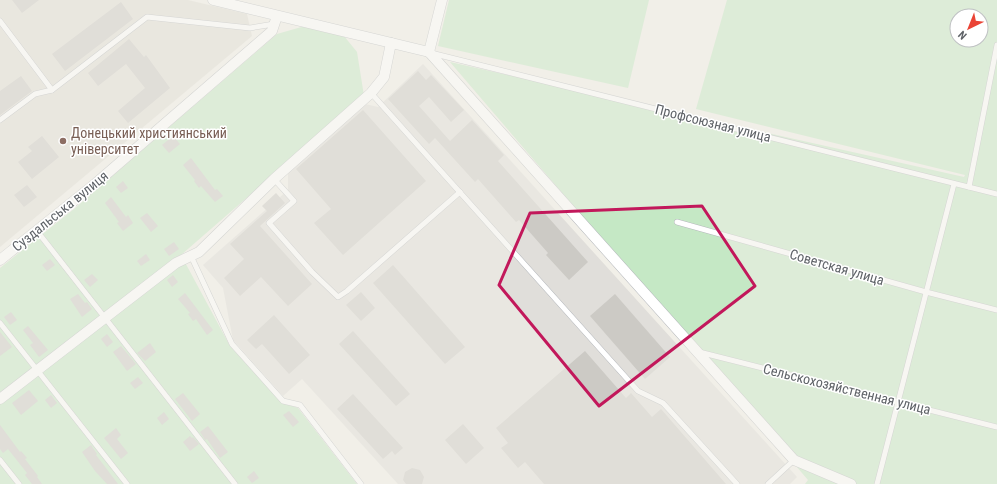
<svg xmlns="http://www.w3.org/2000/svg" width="997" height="484" font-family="'Roboto Condensed',sans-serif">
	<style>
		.industrial { fill: #e0deda }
		.education { fill: #e1ded6 }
		.green { fill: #c5e8c5; fill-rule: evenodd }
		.building { fill: #cccac5 }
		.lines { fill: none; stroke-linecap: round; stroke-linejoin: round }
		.service-casing { stroke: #b5b8bc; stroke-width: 6 }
		.minor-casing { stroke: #b5b8bc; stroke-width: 11 }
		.service { stroke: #fff; stroke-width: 5 }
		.minor { stroke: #fff; stroke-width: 10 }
		.marked { fill: none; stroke: #c2185b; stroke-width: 3; stroke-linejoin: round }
		.education-dot { fill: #8d6e63; stroke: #fff; stroke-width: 1.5 }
		.labels { text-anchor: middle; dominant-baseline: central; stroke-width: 3; stroke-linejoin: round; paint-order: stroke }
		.street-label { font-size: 14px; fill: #5f6368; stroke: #fff }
		.education-label { font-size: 14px; fill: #785e54; stroke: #fff; text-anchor: start }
	</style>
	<rect width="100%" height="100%" fill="#f1efe8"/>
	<polygon class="industrial" points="423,64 797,477 790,484 398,484 302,379 283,396 233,340 223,288 203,265 288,190 288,172 365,104 378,107"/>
	<polygon class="education" points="0,0 188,0 247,14 252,36 0,247"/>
	<g class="green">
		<polygon points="449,0 649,0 628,88 438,46"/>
		<path d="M727 0H997V484H805L808 480 450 62 964 177 965 175 696 109ZM957 16H981V40H957Z"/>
		<polygon points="305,26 344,36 357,52 364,96 181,255 230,346 281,402 298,408 357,484 0,484 0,268 74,209 277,34"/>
	</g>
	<g class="building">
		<polygon points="12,0 39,0 22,13"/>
		<polygon points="121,2 133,19 65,71 52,54"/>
		<polygon points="129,39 144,57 146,55 170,88 128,123 118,111 145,88 126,64 98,86 88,73"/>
		<polygon points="418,71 426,80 431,75 464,110 451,122 429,97 419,106 450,141 472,120 504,155 498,161 588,262 569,280 546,255 548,253 519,220 516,222 478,179 475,182 435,138 429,144 388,99"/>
		<polygon points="21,76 32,91 0,115 0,91"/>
		<polygon points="363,110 426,181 343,255 314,223 331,209 296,169"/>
		<polygon points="42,136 59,157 32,179 18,162 32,151 28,147"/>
		<polygon points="173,136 180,144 169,153 162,145"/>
		<polygon points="191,158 215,190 217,189 223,196 215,202 201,186 199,188 194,181 195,180 183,165"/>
		<polygon points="123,181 128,188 121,193 116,187"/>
		<polygon points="27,185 37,197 24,207 14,195"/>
		<polygon points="276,193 285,203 260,226 312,284 288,306 261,277 240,296 224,278 244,259 230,244 267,211 262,206"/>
		<polygon points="111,197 126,217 128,215 133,223 123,231 117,223 119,222 105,203"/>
		<polygon points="147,213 158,226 151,232 140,218"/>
		<polygon points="174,242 179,249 169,256 164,249"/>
		<polygon points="146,254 150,260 141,266 137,261"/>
		<polygon points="50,259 55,265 47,271 42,265"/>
		<polygon points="393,265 465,347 445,364 373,283"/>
		<polygon points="92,274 98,280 90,287 84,280"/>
		<polygon points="173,275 178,282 172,287 167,280"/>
		<polygon points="361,292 375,308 361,321 346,305"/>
		<polygon points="185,293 213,330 207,335 196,319 193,321 188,314 190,313 178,299"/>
		<polygon points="78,294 85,303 87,302 92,309 82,317 70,299"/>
		<polygon points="615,294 670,357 645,379 590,316"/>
		<polygon points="11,312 17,320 10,325 4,317"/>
		<polygon points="274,315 310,355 289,374 262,344 256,349 247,340"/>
		<polygon points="28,326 48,350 39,357 30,345 33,343 23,330"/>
		<polygon points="353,331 410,394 396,406 339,344"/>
		<polygon points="0,332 12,347 0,356"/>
		<polygon points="107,334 113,342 107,347 101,339"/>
		<polygon points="150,343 156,352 145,361 137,353"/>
		<polygon points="121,346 136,364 127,371 113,352"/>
		<polygon points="585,351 626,398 631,393 652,417 661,409 726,484 544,484 525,462 518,468 501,448 508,443 496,428"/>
		<polygon points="138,377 143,383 135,389 130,383"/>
		<polygon points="29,390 38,401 21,415 12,403"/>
		<polygon points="183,393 200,414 192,421 175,399"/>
		<polygon points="353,394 403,448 395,455 392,451 383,459 337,409"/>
		<polygon points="51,395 57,403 51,408 45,400"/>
		<polygon points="289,411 299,422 293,427 283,415"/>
		<polygon points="164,412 169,419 162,425 157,418"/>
		<polygon points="463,424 484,448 466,464 445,440"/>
		<polygon points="0,425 20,452 21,451 27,458 25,459 38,476 37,477 42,484 32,484 25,475 27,473 8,449 3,453 0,449"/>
		<polygon points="208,426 228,452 220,458 207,439 205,440 200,432"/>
		<polygon points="116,428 121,435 117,439 128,453 121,459 104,438"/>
		<polygon points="190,436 192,438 193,437 199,444 190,451 183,442"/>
		<polygon points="91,445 97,454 96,455 118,484 107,484 95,471 82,452"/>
		<polygon points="412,468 420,470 424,477 422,484 406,484 403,480 405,472"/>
		<polygon points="254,471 259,478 252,483 247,477"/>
	</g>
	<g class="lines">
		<defs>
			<g id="service">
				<polyline points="0,21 52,90"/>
				<polyline points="431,53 997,194"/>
				<polyline points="371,93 638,391 663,403 737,484"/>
				<polyline points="0,120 35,94 52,90 147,17 250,28 274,24"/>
				<polyline points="274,179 294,201 269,223 312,272 338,297 347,291 460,192"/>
				<polyline points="969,187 997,45"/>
				<polyline points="677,222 926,292 997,310"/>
				<polyline points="37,231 235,484"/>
				<polyline points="191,256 232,344 283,401 300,405 361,484"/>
				<polyline points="0,323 127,484"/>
				<polyline points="699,352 997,427"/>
				<polyline points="0,460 19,484"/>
				<polyline points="768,484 794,460"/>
				<polyline points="877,484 954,184"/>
			</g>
			<g id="minor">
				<polyline points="213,0 429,52 442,0"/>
				<polyline points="429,52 794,460 851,484"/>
				<polyline points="0,260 95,184 272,31 277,16"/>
				<polyline points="0,399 176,263 199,252 274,179 371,93 384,77 391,43"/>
			</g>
		</defs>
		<use href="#service" class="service-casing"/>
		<use href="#minor" class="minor-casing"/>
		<use href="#service" class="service"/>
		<use href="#minor" class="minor"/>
	</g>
	<path d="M0 0H997V484H0ZM702 206 755 286 599 406 499 285 530 213Z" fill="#f1efe8" fill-opacity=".55" fill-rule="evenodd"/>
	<path class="marked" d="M702 206 755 286 599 406 499 285 530 213Z"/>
	<circle class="education-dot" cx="63" cy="141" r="4"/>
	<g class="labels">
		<g class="street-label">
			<text transform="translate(713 123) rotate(14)">Профсоюзная улица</text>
			<text transform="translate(60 211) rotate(-39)">Суздальська вулиця</text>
			<text transform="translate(837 267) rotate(16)">Советская улица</text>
			<text transform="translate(847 389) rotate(14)">Сельскохозяйственная улица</text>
		</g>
		<g class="education-label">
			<text x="71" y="133">Донецький християнський<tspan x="71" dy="16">університет</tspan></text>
		</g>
	</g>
	<g transform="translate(969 28) rotate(223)"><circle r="19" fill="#ffffff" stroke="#bfc1c3"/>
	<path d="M0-3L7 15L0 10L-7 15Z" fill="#ea4335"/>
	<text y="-6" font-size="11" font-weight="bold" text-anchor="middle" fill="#5f6368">N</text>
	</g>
</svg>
